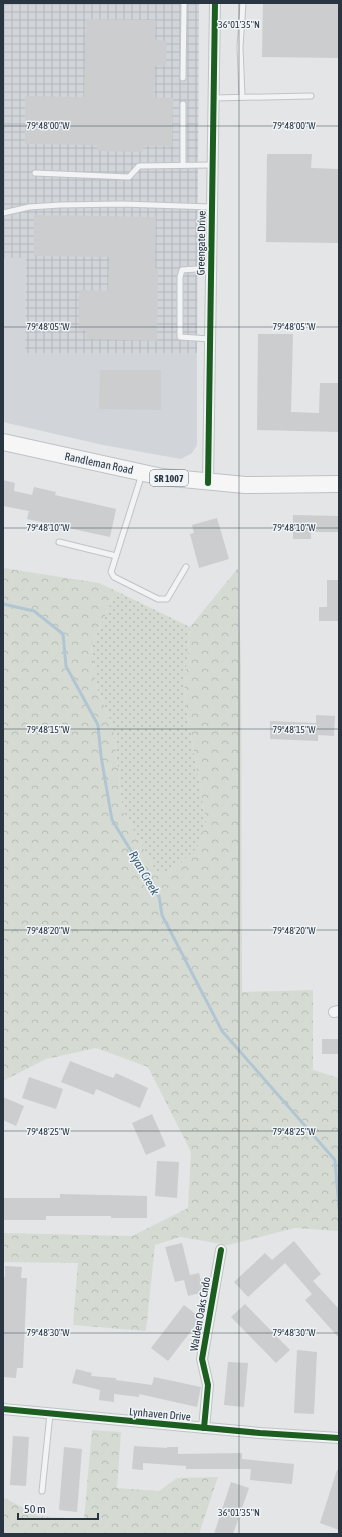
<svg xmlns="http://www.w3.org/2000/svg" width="342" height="1537" font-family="'Asap Condensed',sans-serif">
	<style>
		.built { fill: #d1d5da }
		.industrial { fill: url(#industrial-grid) }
		.grass { fill: url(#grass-dots) }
		.forest { fill: url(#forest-crowns) }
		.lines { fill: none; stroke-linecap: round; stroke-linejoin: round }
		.stream { stroke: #b1c6d2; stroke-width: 3 }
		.building { fill: #cbcdcf }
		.lane-casing { stroke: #c1c3c5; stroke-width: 7 }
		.street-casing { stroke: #c1c3c5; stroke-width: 12 }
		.primary-casing { stroke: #bfc2c5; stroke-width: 18 }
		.lane { stroke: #f1f3f4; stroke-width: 5 }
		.street { stroke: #f1f3f4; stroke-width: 10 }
		.primary { stroke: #f6f6f6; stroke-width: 16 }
		.cycleway-casing { stroke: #f0f4f7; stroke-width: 8 }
		.cycleway { stroke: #1b5e20; stroke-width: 6 }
		.ticks { fill: none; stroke: #293541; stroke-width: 1; stroke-opacity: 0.45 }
		.labels { text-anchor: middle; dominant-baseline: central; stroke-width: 3; stroke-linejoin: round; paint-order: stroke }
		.shield { fill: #f0f4f7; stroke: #656e78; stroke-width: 1 }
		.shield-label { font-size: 10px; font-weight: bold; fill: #293541 }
		.street-label { font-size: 11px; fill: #293541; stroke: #f0f4f7 }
		.water-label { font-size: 12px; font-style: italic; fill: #345b74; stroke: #f0f4f7 }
		.ticks-label { font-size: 10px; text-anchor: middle; fill: #293541; stroke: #f0f4f7; stroke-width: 3; stroke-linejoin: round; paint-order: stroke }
	</style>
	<defs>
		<pattern id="industrial-grid" width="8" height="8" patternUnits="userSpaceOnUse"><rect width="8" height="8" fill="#d1d5da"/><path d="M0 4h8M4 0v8" fill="none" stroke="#b3b7bc"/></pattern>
		<pattern id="grass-dots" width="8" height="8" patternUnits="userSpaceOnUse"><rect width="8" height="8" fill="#d5dbd3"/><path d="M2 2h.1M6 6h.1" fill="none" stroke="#b7bdb6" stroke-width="1.8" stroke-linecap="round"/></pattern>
		<pattern id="forest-crowns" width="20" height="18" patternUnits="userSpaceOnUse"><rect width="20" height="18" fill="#d5dbd3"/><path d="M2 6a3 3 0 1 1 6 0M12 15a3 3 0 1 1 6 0" fill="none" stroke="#b7bdb6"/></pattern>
	</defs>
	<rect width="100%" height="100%" fill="#e3e5e7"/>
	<polygon class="built" points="3,258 26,258 25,353 197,353 197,445 192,453 181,459 103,445 3,422"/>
	<polygon class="industrial" points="3,3 199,3 197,353 25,353 26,258 3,258"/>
	<polygon class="grass" points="116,591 190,627 184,693 206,822 198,848 168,874 157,873 123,811 113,727 97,688 91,647"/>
	<g class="forest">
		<polygon points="3,568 99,583 116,591 91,647 97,688 113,727 123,811 157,873 168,874 197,848 206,822 184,693 190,627 238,568 241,668 242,992 313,990 313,1070 339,1078 339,1231 295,1228 228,1245 180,1237 155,1245 146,1331 73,1325 78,1263 3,1262 3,1233 132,1236 188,1208 191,1152 148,1067 96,1048 46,1059 3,1081"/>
		<polygon points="92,1430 121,1432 117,1488 159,1491 177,1478 218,1477 199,1534 6,1534 3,1532 3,1497 38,1516 84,1519"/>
	</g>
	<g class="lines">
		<polyline class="stream" points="3,604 34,611 63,634 66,666 98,725 101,756 112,820 159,896 162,915 222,1031 335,1160 339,1209"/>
	</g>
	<g class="building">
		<polygon points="263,3 339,3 339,58 262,57"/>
		<polygon points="86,19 156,20 155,40 167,41 166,66 155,66 154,98 173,98 172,146 143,146 143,152 97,151 97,145 25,144 25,96 84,97"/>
		<polygon points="267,154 312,154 311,168 339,169 339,243 266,242"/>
		<polygon points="34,215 156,217 155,268 158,268 157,341 86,339 86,330 79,330 79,290 108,291 109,257 34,256"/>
		<polygon points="258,334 293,334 291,412 319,413 320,383 339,383 339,432 257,430"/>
		<polygon points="100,370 161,370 161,410 99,409"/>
		<polygon points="3,480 15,483 14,491 32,495 34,487 56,492 55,495 116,509 110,537 27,519 29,511 3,506"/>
		<polygon points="293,515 339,516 339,532 311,532 311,539 293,539"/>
		<polygon points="217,518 229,559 199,568 190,534 194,533 192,525"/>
		<polygon points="327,580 339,580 338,621 319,621 319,607 327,607"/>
		<polygon points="316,715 335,716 334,736 318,735 318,741 270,739 270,721 316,723"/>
		<rect x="322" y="1039" width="17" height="15"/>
		<polygon points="70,1061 113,1078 116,1073 148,1088 140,1108 96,1089 94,1095 61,1082"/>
		<polygon points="29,1077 63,1089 56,1109 22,1098"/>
		<polygon points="3,1097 24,1106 16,1126 3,1120"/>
		<polygon points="152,1114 166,1146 146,1155 132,1123"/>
		<polygon points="157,1161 179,1162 177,1198 155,1196"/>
		<polygon points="60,1194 147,1196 147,1218 111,1218 111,1216 46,1216 46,1220 3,1220 3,1198 60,1198"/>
		<polygon points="294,1241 321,1274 313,1281 339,1309 339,1338 305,1300 312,1294 285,1263 248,1297 234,1282 265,1253 272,1260"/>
		<polygon points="182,1243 190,1275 199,1273 204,1292 188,1296 184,1280 175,1282 165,1247"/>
		<polygon points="5,1266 22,1267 21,1278 27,1278 23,1368 17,1368 16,1378 3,1377 3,1277 5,1277"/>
		<polygon points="245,1304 290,1350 276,1363 231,1317"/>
		<polygon points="184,1305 201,1318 168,1361 151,1348"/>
		<polygon points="297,1350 317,1352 314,1414 294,1413"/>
		<polygon points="228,1362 248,1363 244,1407 224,1405"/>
		<polygon points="76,1369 92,1373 91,1376 116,1378 116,1380 152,1385 154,1377 201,1387 197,1407 139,1394 139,1397 114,1394 114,1402 99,1400 100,1390 72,1383"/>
		<polygon points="13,1436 29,1437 26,1486 10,1485"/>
		<polygon points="134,1446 167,1448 167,1447 178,1447 178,1454 242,1453 242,1459 294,1464 292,1484 250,1480 251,1469 186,1469 186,1466 143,1463 143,1470 132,1469"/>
		<polygon points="64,1447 82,1449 77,1512 59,1510"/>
		<polygon points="337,1470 339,1470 339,1530 320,1523"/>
		<polygon points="231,1482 249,1488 233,1534 214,1534"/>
	</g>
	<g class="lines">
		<defs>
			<g id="lane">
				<polyline points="183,78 184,3"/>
				<polyline points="242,97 240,47 243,3"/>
				<polyline points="213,98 311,96"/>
				<polyline points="183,165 183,104"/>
				<polyline points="35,173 129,177 139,166 212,165"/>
				<polyline points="3,213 29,207 60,205 122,204 211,207"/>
				<polyline points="210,339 180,337 180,277 182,270 211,268"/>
				<polyline points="142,474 111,572 114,577 158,599 167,599 186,567"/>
				<polyline points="59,542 116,556"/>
				<polyline points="42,1491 50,1414"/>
			</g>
			<g id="street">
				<polyline points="208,483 215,3"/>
				<polyline points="334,1012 339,1011"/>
				<polyline points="3,1409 260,1433 339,1438"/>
				<polyline points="204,1428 208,1385 202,1359 221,1250"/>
			</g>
			<polyline id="primary" points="3,442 162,477 245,485 339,484"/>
		</defs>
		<use href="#lane" class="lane-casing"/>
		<use href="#street" class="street-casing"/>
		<use href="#primary" class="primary-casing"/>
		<use href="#lane" class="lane"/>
		<use href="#street" class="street"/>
		<use href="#primary" class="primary"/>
		<defs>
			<g id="cycleway">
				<polyline points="208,483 215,3"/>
				<polyline points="3,1409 260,1433 339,1438"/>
				<polyline points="204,1428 208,1385 202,1359 221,1250"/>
			</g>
		</defs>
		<use href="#cycleway" class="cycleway-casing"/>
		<use href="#cycleway" class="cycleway"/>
	</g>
	<path class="ticks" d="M239 3V1534M3 126H339M3 327H339M3 528H339M3 729H339M3 930H339M3 1131H339M3 1333H339M3 1534H339"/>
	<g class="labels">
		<rect class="shield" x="150" y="470" width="38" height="16" rx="3"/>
		<g class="shield-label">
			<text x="169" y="478">SR 1007</text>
		</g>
		<g class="street-label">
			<text transform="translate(201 243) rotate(-89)">Greengate Drive</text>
			<text transform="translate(99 463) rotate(12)">Randleman Road</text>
			<text transform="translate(200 1314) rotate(-80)">Walden Oaks Cndo</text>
			<text transform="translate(160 1414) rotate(5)">Lynhaven Drive</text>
		</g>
		<g class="water-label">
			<text transform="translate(144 873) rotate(60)">Ryan Creek</text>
		</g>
	</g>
	<g class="ticks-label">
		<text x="239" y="28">36°01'35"N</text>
		<text x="294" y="129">79°48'00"W</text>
		<text x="48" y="129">79°48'00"W</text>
		<text x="294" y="330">79°48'05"W</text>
		<text x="48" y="330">79°48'05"W</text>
		<text x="48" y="531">79°48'10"W</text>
		<text x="294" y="531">79°48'10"W</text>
		<text x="294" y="733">79°48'15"W</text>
		<text x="48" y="733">79°48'15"W</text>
		<text x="48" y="934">79°48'20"W</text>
		<text x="294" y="934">79°48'20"W</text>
		<text x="294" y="1135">79°48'25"W</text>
		<text x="48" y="1135">79°48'25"W</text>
		<text x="294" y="1336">79°48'30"W</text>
		<text x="48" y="1336">79°48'30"W</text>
		<text x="239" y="1516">36°01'35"N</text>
	</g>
	<rect width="342" height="1537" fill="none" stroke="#293541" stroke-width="8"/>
	<path d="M18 1513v6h80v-6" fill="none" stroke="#293541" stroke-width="2"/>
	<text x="24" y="1513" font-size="12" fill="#293541" stroke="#f0f4f7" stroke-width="3" paint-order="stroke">50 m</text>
</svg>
